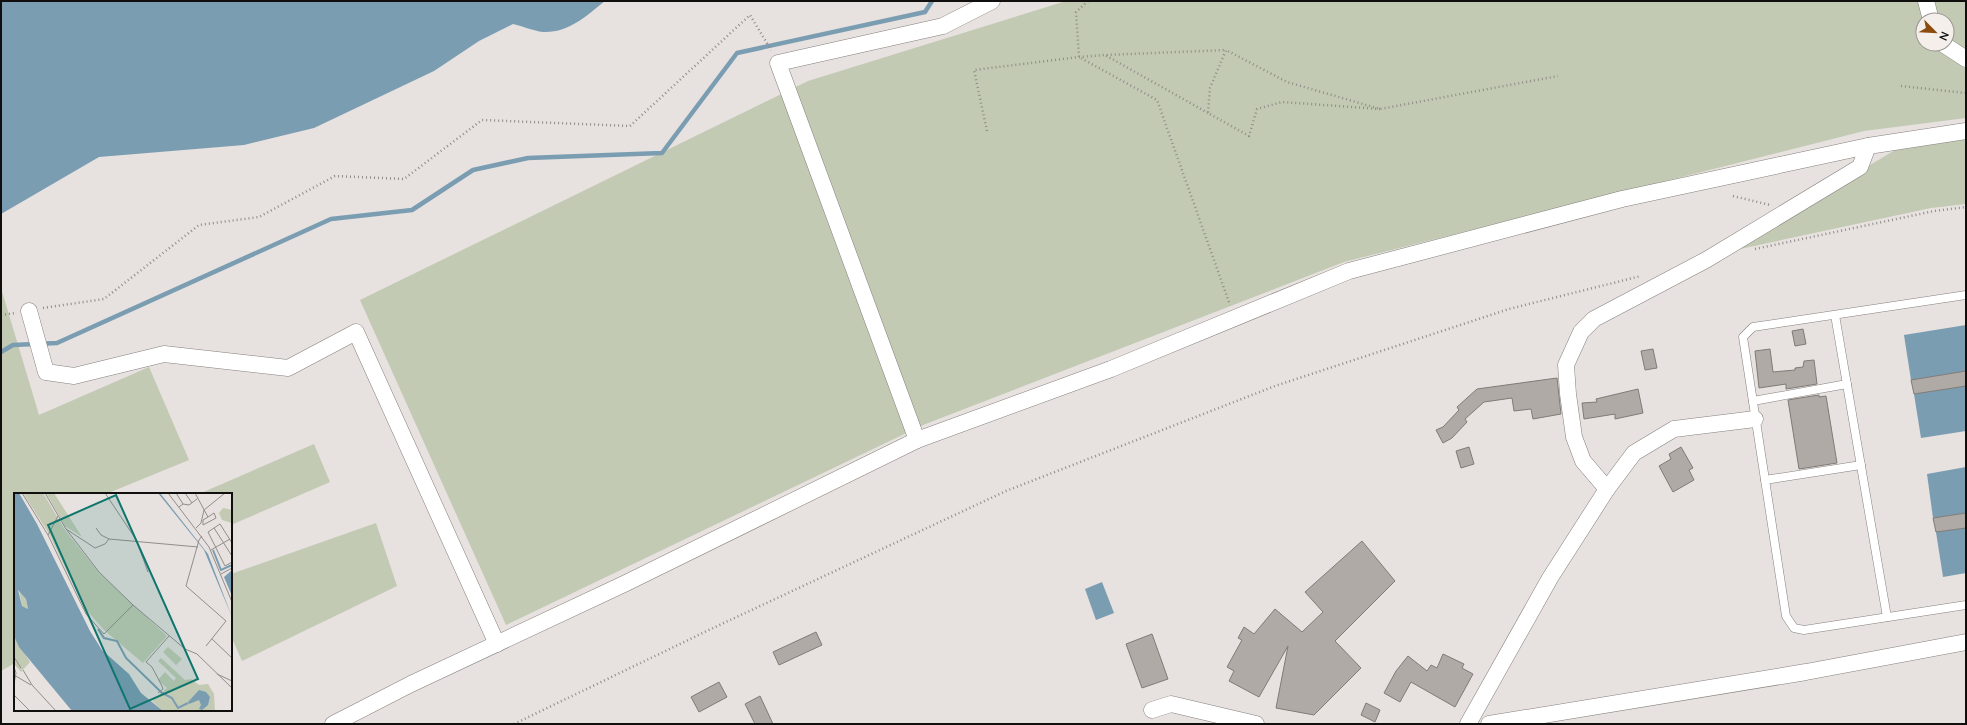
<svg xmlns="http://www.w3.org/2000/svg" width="1967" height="725" font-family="Mulish,sans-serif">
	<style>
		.green { fill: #c2cab3; fill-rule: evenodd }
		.water { fill: #7a9db2 }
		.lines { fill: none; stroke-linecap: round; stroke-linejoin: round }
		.stream { stroke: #7a9db2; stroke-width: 4.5 }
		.building { fill: #afaaa6; stroke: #7f7b77 }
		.service-casing { stroke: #86807e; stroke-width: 9 }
		.minor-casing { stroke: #86807e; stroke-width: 17 }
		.path { stroke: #908c8a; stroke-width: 2.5; stroke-dasharray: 1 3; stroke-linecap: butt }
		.service { stroke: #fff; stroke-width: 8 }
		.minor { stroke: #fff; stroke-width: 16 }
		.inset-river { fill: none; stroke: #7a9db2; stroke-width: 2 }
		.inset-road { fill: none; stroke: #918d8b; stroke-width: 1 }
		.view { fill: #0f766e; fill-opacity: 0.15; stroke: #0f766e; stroke-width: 2 }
		.inset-edge { fill: none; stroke: #110f0e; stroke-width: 2 }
	</style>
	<rect width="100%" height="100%" fill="#e7e1df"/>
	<g class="green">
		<path d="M1066 1H1966V118L1864 131 1344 262 923 425 506 625 360 300 808 81ZM1923 20H1947V44H1923Z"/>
		<polygon points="1966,136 1966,204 1931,208 1726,252 1895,150 1941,139"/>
		<polygon points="1,288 39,415 149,367 189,460 106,494 15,494 15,663 1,671"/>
		<polygon points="314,444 330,482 231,525 231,494 199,494"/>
		<polygon points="376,523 397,586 242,661 231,636 231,574"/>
	</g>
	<g class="water">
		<path d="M1 1H605C586 16 569 33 543 32 533 31 523 26 513 24L479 41 434 71 314 128 244 145 99 157 1 214Z"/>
		<polygon points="1966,325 1966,371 1911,380 1904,335"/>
		<polygon points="1966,386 1966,431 1921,438 1914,394"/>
		<polygon points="1966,467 1966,513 1933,518 1927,474"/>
		<polygon points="1966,528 1966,573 1943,577 1936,532"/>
		<polygon points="1102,582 1114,613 1096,620 1085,589"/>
	</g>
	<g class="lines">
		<polyline class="stream" points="1,352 13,345 57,343 331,219 412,210 473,170 528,158 662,153 737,53 925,12 932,1"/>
	</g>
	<g class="building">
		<polygon points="1803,329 1806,344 1795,346 1792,331"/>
		<polygon points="1653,349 1657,368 1645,370 1641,351"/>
		<polygon points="1770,349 1773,372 1795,370 1795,368 1803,367 1804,361 1814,360 1817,384 1786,389 1786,384 1759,388 1755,351"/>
		<polygon points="1966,371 1966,386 1914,394 1911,380"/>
		<polygon points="1557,378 1561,414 1533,419 1531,409 1514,411 1512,398 1484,402 1465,419 1467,422 1452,438 1443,443 1436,430 1443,427 1459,410 1457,407 1477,389"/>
		<polygon points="1638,389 1643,413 1615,419 1615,414 1584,419 1582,403 1597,402 1596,399"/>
		<polygon points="1819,395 1819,397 1826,396 1837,463 1799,469 1788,400"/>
		<polygon points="1469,447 1474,464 1461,468 1456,451"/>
		<polygon points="1681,447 1693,468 1689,470 1694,480 1673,492 1659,466 1671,459 1669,454"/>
		<polygon points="1966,513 1966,528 1936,532 1933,518"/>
		<polygon points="1362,541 1395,581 1335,641 1361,668 1314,715 1276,708 1288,646 1259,697 1229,681 1234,671 1227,667 1242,640 1238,638 1244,627 1254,634 1275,609 1302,632 1323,612 1305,592"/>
		<polygon points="816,632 822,645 779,665 773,652"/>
		<polygon points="1152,634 1168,679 1142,688 1126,644"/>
		<polygon points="1443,654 1464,664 1462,668 1473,674 1455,707 1411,682 1400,702 1384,693 1396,671 1408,656 1427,671 1431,665 1437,668"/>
		<polygon points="719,682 727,697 699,712 691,697"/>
		<polygon points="760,696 773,724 755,724 745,704"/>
		<polygon points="1366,703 1380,710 1375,722 1361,715"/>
	</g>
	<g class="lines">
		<defs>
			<g id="service">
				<polyline points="1966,295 1753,327 1743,337 1786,616 1794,628 1804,630 1966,605"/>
				<polyline points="1835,315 1887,617"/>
				<polyline points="1753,401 1847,384"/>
				<polyline points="1765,480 1861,465"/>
			</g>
			<g id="minor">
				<polyline points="1926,1 1931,20"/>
				<polyline points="1943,44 1966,59"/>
				<polyline points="29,311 46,372 74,376 164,354 288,368 356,332 497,644"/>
				<polyline points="917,440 778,63 943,26 992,1"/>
				<polyline points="1607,489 1583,461 1574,437 1568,394 1566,365 1581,332 1594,319 1706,260 1860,167 1868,146"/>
				<polyline points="1152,710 1171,704 1256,724"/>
				<polyline points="333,724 411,684 624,584 917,440 1111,369 1349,271 1622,199 1868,146 1966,131"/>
				<polyline points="1468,724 1550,578 1607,489 1634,453 1674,429 1755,419"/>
				<polyline points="1489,724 1806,672 1966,642"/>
			</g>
		</defs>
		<use href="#service" class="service-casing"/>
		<use href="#minor" class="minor-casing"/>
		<g class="path">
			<polyline points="1088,1 1076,12 1079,57 1157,100 1230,305"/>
			<polyline points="1901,86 1966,93"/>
			<polyline points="1380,109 1282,102 1257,109 1249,136 1208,113 1210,88 1226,50 1287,82 1380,109 1558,76"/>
			<polyline points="1208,113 1105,55 1226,50"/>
			<polyline points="987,131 974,70 1079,57 1105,55"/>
			<polyline points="1733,196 1770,205"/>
			<polyline points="1755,249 1934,211 1966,207"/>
			<polyline points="43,308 104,299 199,225 259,217 335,176 404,179 482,120 630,126 750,15 771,50"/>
			<polyline points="1,315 15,313"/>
			<polyline points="514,724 711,629 1006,491 1275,386 1509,309 1641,276"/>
		</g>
		<use href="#service" class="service"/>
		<use href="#minor" class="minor"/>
	</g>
	<g transform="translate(14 493)">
		<rect width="218" height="218" fill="#e7e1df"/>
		<path d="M9 0H29L51 37 85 80 153 143 129 170 90 137 70 114 34 39ZM32 0H40L68 44 51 33ZM209 15 218 17V30L208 27 205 20ZM5 97 12 106 14 116 8 113ZM0 143 16 169 7 179 0 171ZM154 154 168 166 162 172 149 159ZM147 165 171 187 177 186 185 192 194 191 200 201 201 218H149L138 208 153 195 144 187 151 179 160 188 162 185 144 168Z" fill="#c2cab3"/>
		<path d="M0 0H5L23 31 76 138 88 157 115 181 127 200 149 218H58L5 154 0 143ZM4 97 12 106 14 116 8 113ZM144 0H146L194 61 218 124 190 57ZM217 78 218 80V103L210 84ZM185 197 192 199 196 204 194 212 188 217 185 216 187 212 185 207 175 211 174 209Z" fill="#7a9db2" fill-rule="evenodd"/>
		<path class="inset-river" d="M199 57 207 77 218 72M84 136 90 145 103 148 112 165 148 200 158 205 164 215 174 210"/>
		<path class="inset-road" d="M8 0 34 42 72 121 90 141 119 112M31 0 52 36 85 79 119 112 171 156 183 161 218 195M91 0 123 48M154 0 195 54 218 109M162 0 169 11M171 0 178 10M181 0 194 24 200 20 202 25 189 32V27L194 24M165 14 169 11 175 12 183 6M82 35 87 42 95 46 184 54M182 35 187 30 190 17 211 0M200 35 218 63M52 36 81 55 91 51 95 46M34 42 44 23M188 43 185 47 172 93 212 128 192 153M123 49 134 79M218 50 206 31 194 39 211 73 218 69M197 57 216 46M207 81 218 75M198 146 218 165M0 164 7 175M0 174 2 180 0 191M9 177 18 192 42 218M203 181 218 188M0 182 17 192M144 200 149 196 148 193 138 174 132 169 155 143M0 202 16 218"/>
		<path class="view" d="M102 2 184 186 116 216 34 32Z"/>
		<rect width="218" height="218" class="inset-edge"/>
	</g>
	<rect width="1967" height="725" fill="none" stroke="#110f0e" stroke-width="4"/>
	<g transform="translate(1935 32) rotate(114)"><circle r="19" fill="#f5efec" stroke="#9a9593"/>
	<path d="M0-3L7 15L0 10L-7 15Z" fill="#8b4d0f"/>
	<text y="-6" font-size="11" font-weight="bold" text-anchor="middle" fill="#110f0e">N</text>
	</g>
</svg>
